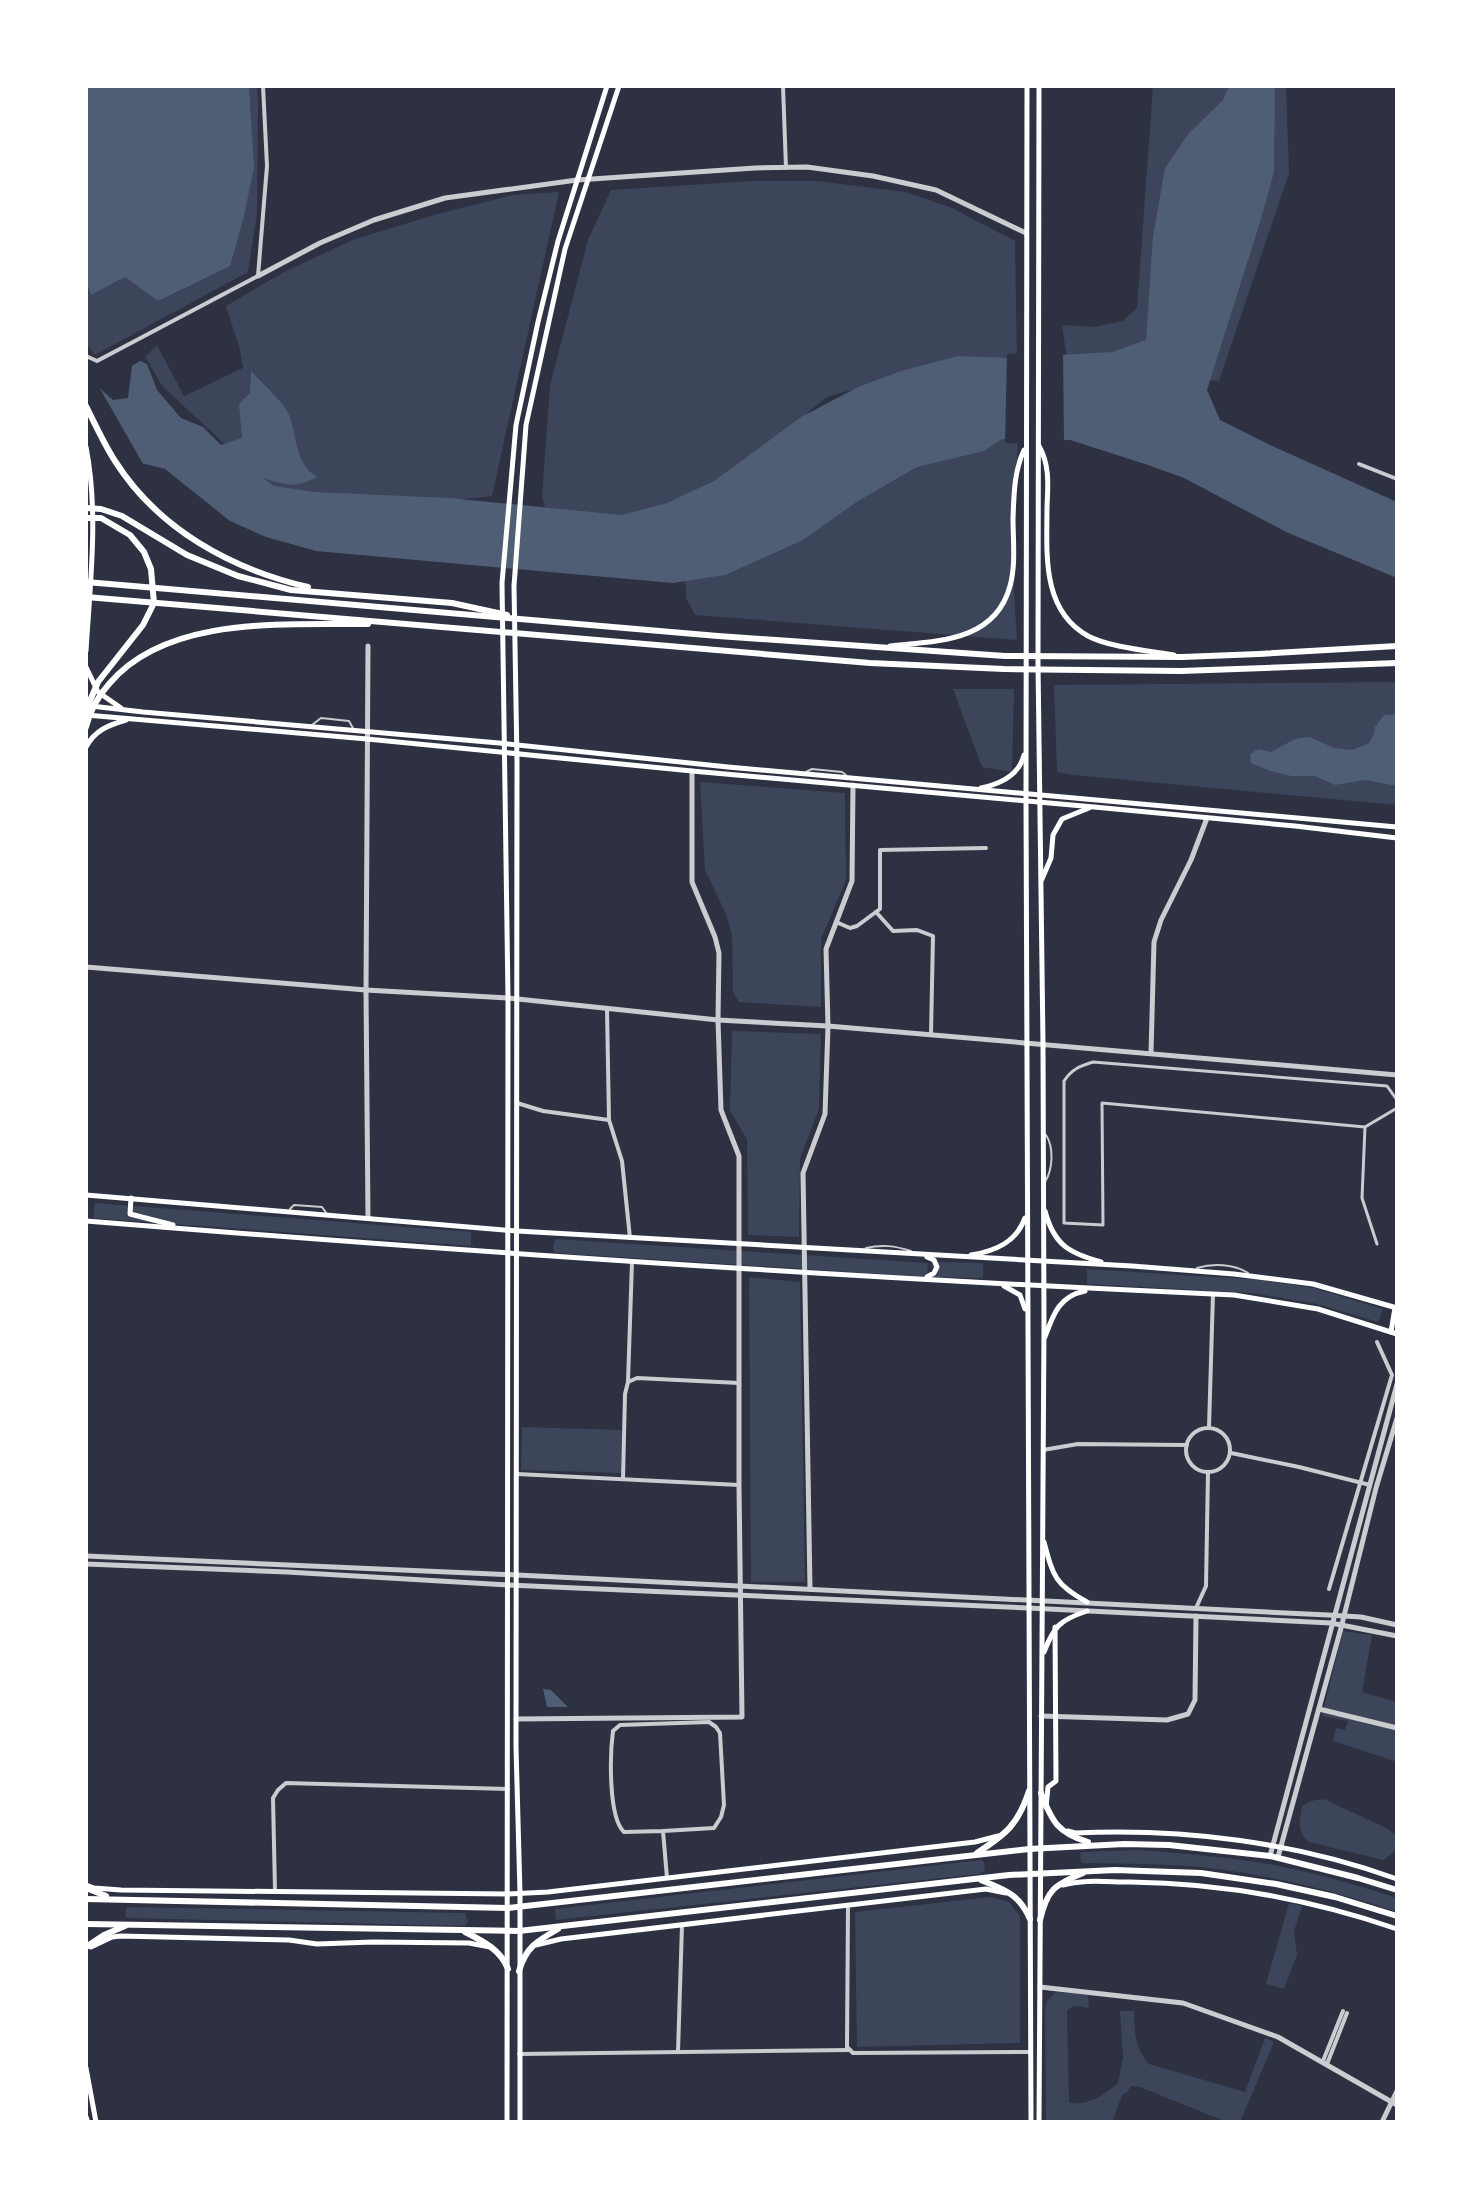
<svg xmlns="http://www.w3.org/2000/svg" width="1483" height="2208" font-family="'Sofia Sans Condensed',sans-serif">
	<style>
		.green { fill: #3c4559 }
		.water { fill: #4f5d75 }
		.pier { fill: #2d3142 }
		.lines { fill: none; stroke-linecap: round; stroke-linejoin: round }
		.service { stroke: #caccd0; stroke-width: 2 }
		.pedestrian { stroke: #caccd0; stroke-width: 3 }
		.minor { stroke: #caccd0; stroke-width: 4 }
		.tertiary { stroke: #caccd0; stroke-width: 5 }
		.secondary { stroke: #fff; stroke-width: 5 }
		.primary { stroke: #fff; stroke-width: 6 }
		.trunk { stroke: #fff; stroke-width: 6 }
	</style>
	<rect width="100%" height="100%" fill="#2d3142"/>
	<g class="green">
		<polygon points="86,86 257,86 258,99 257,213 248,272 95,355 86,344"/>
		<polygon points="1153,86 1286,86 1289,173 1219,381 1068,366 1062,325 1094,327 1123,321 1137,308"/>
		<polygon points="752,181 817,181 906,192 952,208 1015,241 1017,361 923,369 827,397 716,486 655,516 548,518 542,496 550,385 588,240 611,190"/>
		<polygon points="559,192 492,496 430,503 324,502 266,488 228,447 163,387 145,357 157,345 184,396 243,368 240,350 226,306 284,272 355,239 441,213 513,195"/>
		<polygon points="1018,433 1014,590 1017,640 695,615 686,598 686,586 681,576 858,486"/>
		<polygon points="1397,682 1397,805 1074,775 1057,772 1054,685"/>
		<polygon points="953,689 1014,689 1012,772 982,767"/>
		<polygon points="700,782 845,793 846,880 821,939 821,1007 739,1002 733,992 732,935 726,914 705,870"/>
		<polygon points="732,1031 821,1034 819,1109 800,1159 799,1237 748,1235 747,1139 730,1111"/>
		<polygon points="95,1203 471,1232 471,1246 93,1218"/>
		<polygon points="556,1239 928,1263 927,1277 555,1253 553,1246"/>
		<polygon points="932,1262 983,1263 983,1278 932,1277"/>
		<polygon points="1087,1269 1262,1280 1314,1288 1383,1309 1378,1322 1317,1304 1252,1293 1087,1284"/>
		<polygon points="749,1277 800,1282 805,1582 751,1582"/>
		<polygon points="522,1427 622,1430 621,1473 521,1470"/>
		<polygon points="1343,1631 1372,1635 1362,1692 1397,1702 1397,1762 1333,1741 1336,1728 1345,1730 1348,1721 1322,1716"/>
		<path d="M1324 1799 1388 1829 1395 1835 1397 1834V1850L1383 1860 1309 1842C1296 1831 1300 1821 1302 1806L1310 1801Z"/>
		<path d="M1138 1850C1187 1854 1236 1857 1284 1867 1323 1875 1360 1886 1397 1898V1912C1339 1892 1278 1877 1217 1869 1173 1863 1127 1864 1082 1863L1080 1858 1081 1852Z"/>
		<polygon points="981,1860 984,1862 985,1871 979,1874 556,1920 555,1909"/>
		<polygon points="991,1897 1009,1902 1020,1916 1020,2043 857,2047 855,1912"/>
		<polygon points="1289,1903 1302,1906 1294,1931 1297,1955 1284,1989 1266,1984"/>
		<polygon points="127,1907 465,1913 468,1922 465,1926 126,1918 125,1912"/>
		<path d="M1056 1992 1088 1995 1089 2008 1074 2006 1067 2010 1069 2102C1085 2108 1106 2094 1118 2083L1123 2057 1120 2011H1134C1135 2032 1134 2048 1149 2064L1245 2092 1265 2038 1274 2042 1240 2122H1227L1140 2087 1131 2086 1127 2092 1122 2095 1112 2122H1046L1045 2009 1047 2001Z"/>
	</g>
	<g class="water">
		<polygon points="86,86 249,86 254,168 243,220 230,266 158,301 125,277 91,295 86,280"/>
		<path d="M1229 86H1275L1274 172 1261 219 1207 390 1220 420 1270 445 1397 502V578L1286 532 1184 478 1148 465 1070 440 1002 439 984 451 917 467 858 501 803 540 725 575 673 583 316 551 266 537 230 521 165 469 141 463 95 384 113 400 128 398 132 366 140 361 147 364 157 390 181 418 203 427 221 445 242 438 239 404 250 393 251 371C261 382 284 402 289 415 298 438 294 462 317 477 294 489 287 485 263 478L274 486 315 492 449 498 622 515 667 503 714 481 801 417 858 387 901 371 958 356 1008 358 1112 352 1146 340 1153 236 1165 168 1188 134 1223 100Z"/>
		<polygon points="1397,714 1397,786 1365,780 1335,785 1315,776 1291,776 1270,771 1251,763 1250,754 1258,749 1271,752 1295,739 1310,737 1334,748 1352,750 1369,743 1374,734 1375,727 1384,715"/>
		<polygon points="543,1689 551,1690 568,1707 547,1707"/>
	</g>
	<g class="pier">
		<polygon points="1063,351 1064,444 1005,443 1007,354"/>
		<polygon points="95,380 146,469 123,465 86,464 86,382"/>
	</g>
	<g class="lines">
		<g class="service">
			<polyline points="312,725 321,718 349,721 354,730"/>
			<polyline points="806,772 812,769 842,772 846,775"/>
			<path d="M1045 1182C1053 1169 1054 1147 1046 1135"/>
			<polyline points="290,1209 294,1205 322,1207 327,1214"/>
			<path d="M866 1248C882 1244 895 1246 911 1251"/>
			<path d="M1197 1268C1213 1263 1234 1264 1248 1273"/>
		</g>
		<g class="pedestrian">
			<path d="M1397 1100 1387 1086 1093 1062C1080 1066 1072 1069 1064 1081V1223L1103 1225 1102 1103 1365 1127 1397 1108"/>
			<polyline points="1365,1127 1362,1198 1377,1244"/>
		</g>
		<g class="minor">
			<polyline points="783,86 786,168"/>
			<polyline points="86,356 97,361 258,276 267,166 263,86"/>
			<polyline points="1359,464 1397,479"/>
			<polyline points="876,912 893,931 917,930 933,936 931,1034"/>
			<polyline points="836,922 850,928 857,926 880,909 880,850 986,848"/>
			<polyline points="607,1009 609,1120"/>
			<polyline points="517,1103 543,1111 609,1120 622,1161 630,1238"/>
			<polyline points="628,1382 632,1262"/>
			<polyline points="1209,1427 1213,1294"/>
			<circle cx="1208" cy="1450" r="22"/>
			<polyline points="1043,1450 1078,1444 1187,1445"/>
			<polyline points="1231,1453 1299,1467 1370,1485"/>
			<polyline points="517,1474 739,1485"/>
			<polyline points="623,1479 625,1394 628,1382 637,1378 739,1383"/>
			<polyline points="1329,1589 1392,1375 1377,1342"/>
			<polyline points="1196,1608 1206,1586 1208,1472"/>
			<path d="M663 1831 624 1832C608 1817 610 1753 613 1731L620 1725 709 1722 716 1727 720 1733 724 1805 721 1817 714 1828 663 1831 667 1878"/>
			<polyline points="275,1891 273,1798 278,1790 286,1783 508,1789"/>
			<polyline points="848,1906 847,2047 853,2053 1031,2052"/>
			<polyline points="678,2052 682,1925"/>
			<polyline points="519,2054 850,2050"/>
			<polyline points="1323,2061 1343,2011"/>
			<polyline points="1327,2064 1347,2013"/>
		</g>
		<g class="tertiary">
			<polyline points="258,276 320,243 374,220 445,198 577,180 755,168 807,167 873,176 936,190 1026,233"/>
			<polyline points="86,967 366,990 508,998 718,1020 828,1026 1397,1075"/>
			<polyline points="1151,1053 1154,942 1161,920 1191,860 1207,818"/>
			<polyline points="368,1218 366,990 368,646"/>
			<polyline points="86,1556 517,1575 1328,1615 1361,1617 1397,1625"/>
			<polyline points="86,1564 287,1572 508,1585 1028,1608 1331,1623 1397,1636"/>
			<polyline points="810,1589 803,1173 825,1114 828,1026 826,949 852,881 853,785"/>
			<polyline points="1319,1709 1397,1728"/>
			<polyline points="1041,1716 1167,1720 1188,1714 1195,1700 1196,1616"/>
			<polyline points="516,1719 742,1717 739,1485 739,1156 721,1110 718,1020 719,953 715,937 692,882 692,771"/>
			<polyline points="1270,1856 1397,1384"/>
			<polyline points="1278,1857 1341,1628 1376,1488 1397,1418"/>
			<polyline points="1040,1987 1183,2003 1278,2037 1397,2105"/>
			<polyline points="1382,2122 1397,2091"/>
		</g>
		<g class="secondary">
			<polyline points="1027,86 1026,801 1031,2122"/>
			<path d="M1039 446C1050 465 1048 486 1047 507 1047 553 1041 610 1088 636 1108 647 1150 651 1174 655"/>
			<path d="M86 447C99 513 90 584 86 651"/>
			<path d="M890 646C937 641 995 642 1010 586 1016 565 1013 540 1013 518 1014 494 1014 472 1024 450"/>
			<polyline points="86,667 98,692 121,708"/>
			<polyline points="91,706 143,712 499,743 728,767 1397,827"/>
			<polyline points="86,715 367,739 692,771 1094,807 1295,826 1397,838"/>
			<path d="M86 747C95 730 109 725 126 720"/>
			<path d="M981 788C1000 784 1019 776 1024 755"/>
			<polyline points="1042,879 1051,858 1053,835 1062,819 1089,808"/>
			<polyline points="86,1195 517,1231 1132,1266 1234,1274 1313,1284 1397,1308"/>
			<polyline points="131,1198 130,1214 173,1225"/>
			<path d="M1045 1211C1054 1245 1069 1253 1101 1262"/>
			<path d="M86 1221C468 1252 851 1278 1234 1295L1318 1309 1397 1334"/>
			<path d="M971 1255C996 1251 1016 1242 1025 1218"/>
			<polyline points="927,1277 934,1273 937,1267 934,1260 927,1257"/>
			<polyline points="1004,1286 1020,1295 1025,1309"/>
			<polyline points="1391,1332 1395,1308"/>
			<path d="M1045 1337C1053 1315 1059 1296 1085 1291"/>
			<path d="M1044 1542C1053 1576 1055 1585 1087 1602"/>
			<path d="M1044 1652C1054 1626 1060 1620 1087 1611"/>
			<polyline points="1046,1807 1048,1787 1056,1781 1055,1627"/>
			<path d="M1068 1831 1075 1833C1183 1828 1295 1842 1397 1879"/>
			<polyline points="86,1885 94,1888 121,1890 508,1894 548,1892 975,1842 998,1836"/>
			<path d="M1063 1885C1084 1879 1108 1882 1130 1882 1222 1883 1310 1899 1397 1929"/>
			<polyline points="536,1945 561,1939 986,1889 1006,1893"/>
			<polyline points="91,1947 112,1937 121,1936 289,1940 317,1944 373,1942 469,1943 490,1947"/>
			<polyline points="86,2068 96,2122"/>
			<polyline points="507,2122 508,998 502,583 516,425 538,322 558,241 607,86"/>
			<polyline points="520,2122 520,1893 516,1747 517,762 514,586 526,425 565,249 619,86"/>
			<polyline points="1039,2122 1044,1327 1043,1044 1038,663 1039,86"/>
		</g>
		<g class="primary">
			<path d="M1041 1793C1052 1822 1058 1833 1088 1842"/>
			<path d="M977 1853C1006 1834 1018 1825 1029 1791"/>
			<path d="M981 1880C1005 1890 1019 1894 1030 1919"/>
			<polyline points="86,1888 106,1896"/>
			<polyline points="86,1899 508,1908 1029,1849 1124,1844 1169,1845 1270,1856 1358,1878 1397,1890"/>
			<path d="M1040 1920C1047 1890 1054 1885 1083 1873"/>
			<polyline points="86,1924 519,1931 1009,1875 1115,1870 1201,1873 1276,1884 1335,1897 1397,1916"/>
			<path d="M465 1932C483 1941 501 1950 508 1969"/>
			<polyline points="86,1947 104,1935 125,1926"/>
			<path d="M519 1971C526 1947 537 1941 558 1929"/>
			<polyline points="86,2118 87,2122"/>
		</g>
		<g class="trunk">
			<path d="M86 406C95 424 104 444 115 461 158 529 231 569 308 587"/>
			<polyline points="86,508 101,509 122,516 187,555 238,576 291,590 452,603 507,615"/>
			<polyline points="86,518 101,518 130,535 144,552 151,569 154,603 143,625 98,682 86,710"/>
			<polyline points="86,582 718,636 1005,656 1182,657 1259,654 1397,646"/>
			<polyline points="86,597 870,663 1004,669 1181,671 1397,663"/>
			<path d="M86 727C90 711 98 696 109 684 167 615 286 625 368 624"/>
		</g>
	</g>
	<rect width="1483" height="2208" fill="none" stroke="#ffffff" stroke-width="176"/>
</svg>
